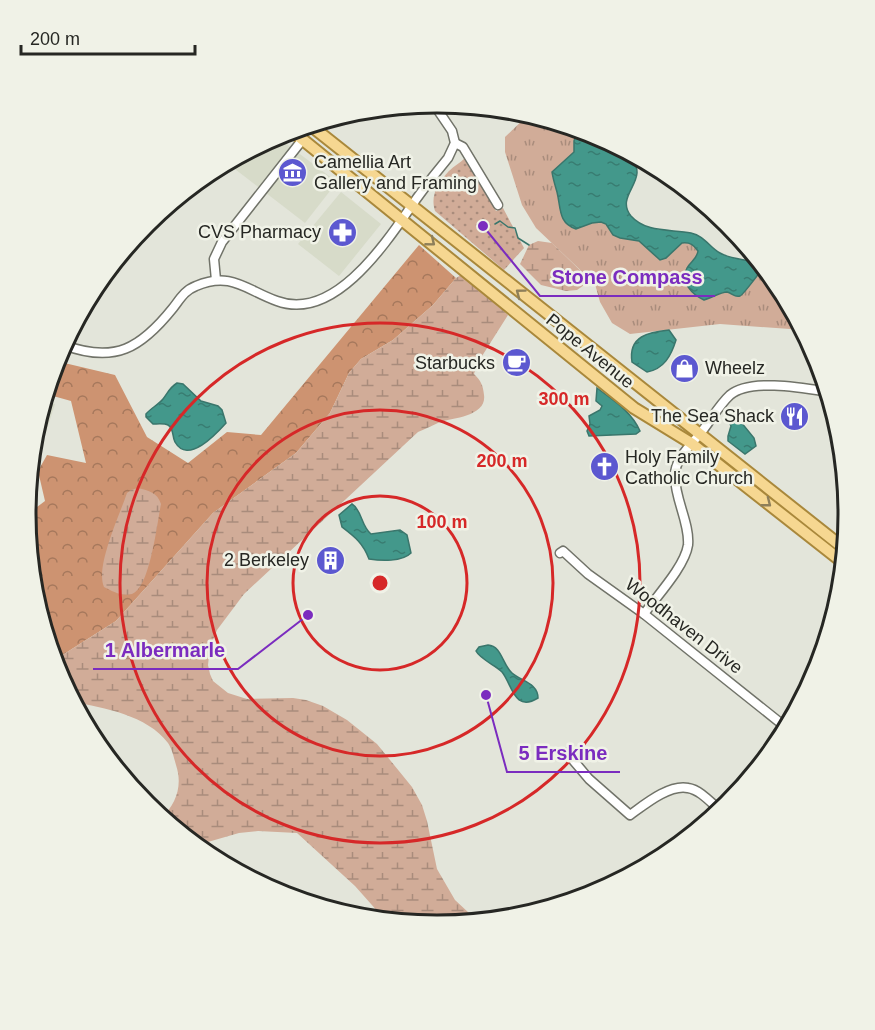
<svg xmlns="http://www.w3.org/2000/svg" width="875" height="1030" font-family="Arial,sans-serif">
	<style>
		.built { fill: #d7dbc9 }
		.grass { fill: url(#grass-tufts) }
		.forest { fill: url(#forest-crowns) }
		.wetland { fill: url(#wetland-marsh) }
		.park { fill: url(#park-dots) }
		.water { fill: url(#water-ripples); stroke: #3a766c; stroke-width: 1.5 }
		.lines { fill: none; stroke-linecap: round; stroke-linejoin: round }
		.stream { stroke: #3a766c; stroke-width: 1.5 }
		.minor-casing { stroke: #717369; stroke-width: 11 }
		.major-casing { stroke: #a9883b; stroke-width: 14 }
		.minor { stroke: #fff; stroke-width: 8 }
		.major { stroke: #f6d791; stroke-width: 10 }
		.oneway { stroke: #8e7f5a }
		.ring { fill: none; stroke: #d62828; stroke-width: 3 }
		.labels { text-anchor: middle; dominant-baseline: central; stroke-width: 5; stroke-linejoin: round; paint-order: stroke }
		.poi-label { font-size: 18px; fill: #262723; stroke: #f0f2e7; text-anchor: end }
		.street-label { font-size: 18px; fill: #262723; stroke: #f0f2e7 }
		.rim { fill: none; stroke: #262723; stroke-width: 3 }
		.centre { fill: #d62828; stroke: #f0f2e7; stroke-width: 3 }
		.ring-label { font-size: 18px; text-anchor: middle; font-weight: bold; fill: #d62828; stroke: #f0f2e7; stroke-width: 5; stroke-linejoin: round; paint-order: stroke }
		.leader { fill: none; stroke: #7b2cbf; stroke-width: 2 }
		.callout-dot { fill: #7b2cbf; stroke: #f0f2e7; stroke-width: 2 }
		.callout-label { font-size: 20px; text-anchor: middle; font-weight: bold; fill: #7b2cbf; stroke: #f0f2e7; stroke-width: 5; stroke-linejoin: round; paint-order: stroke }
	</style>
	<defs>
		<pattern id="grass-tufts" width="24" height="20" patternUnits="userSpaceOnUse" patternTransform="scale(1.5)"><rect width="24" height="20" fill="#d1ac98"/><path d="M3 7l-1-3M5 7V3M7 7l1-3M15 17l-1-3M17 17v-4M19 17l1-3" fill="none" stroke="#a98c7c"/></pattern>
		<pattern id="forest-crowns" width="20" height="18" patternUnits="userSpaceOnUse" patternTransform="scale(1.5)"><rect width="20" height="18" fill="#cd9371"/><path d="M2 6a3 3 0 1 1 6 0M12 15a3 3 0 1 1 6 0" fill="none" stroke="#a6785c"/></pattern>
		<pattern id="wetland-marsh" width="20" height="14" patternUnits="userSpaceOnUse" patternTransform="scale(1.5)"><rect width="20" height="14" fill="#d1ac98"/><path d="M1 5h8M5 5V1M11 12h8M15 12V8" fill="none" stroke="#a98c7c"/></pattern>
		<pattern id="park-dots" width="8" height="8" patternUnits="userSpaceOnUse" patternTransform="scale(1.5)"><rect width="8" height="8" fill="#d1ac98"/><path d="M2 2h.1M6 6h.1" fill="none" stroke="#a98c7c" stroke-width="1.8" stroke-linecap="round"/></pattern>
		<pattern id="water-ripples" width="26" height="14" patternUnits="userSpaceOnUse" patternTransform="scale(1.5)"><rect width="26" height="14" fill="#43988b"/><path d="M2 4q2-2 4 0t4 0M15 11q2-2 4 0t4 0" fill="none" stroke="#387c71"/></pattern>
	</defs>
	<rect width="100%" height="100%" fill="#e3e5da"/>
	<g class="built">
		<polygon points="276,136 337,182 305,223 227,163"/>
		<polygon points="341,192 381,224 339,276 298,244"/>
		<polygon points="44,400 55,404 28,489 33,434"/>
	</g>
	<polygon class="grass" points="529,114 595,134 614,144 598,191 619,225 695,237 715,265 760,261 780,286 804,330 720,324 630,334 612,323 600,302 595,284 536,228 522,205 505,152 505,137"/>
	<path class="forest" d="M419 245 456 278 433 305 393 340 361 359 349 373 330 413 296 453 213 513 116 621 53 661C40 616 21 560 29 513L45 501 38 471 47 455 86 463 71 401 46 394 56 361 115 375 147 437 188 463 227 432 261 435Z"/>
	<g class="wetland">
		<polygon points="538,241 552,243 587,277 587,283 577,290 566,291 541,285 520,264 529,245"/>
		<path d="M463 274 508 315 477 364 474 374C481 381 483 385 484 395 487 416 454 418 440 422 433 425 426 429 418 432L244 594 217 630 210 647 208 665 210 674 213 681 228 693 247 699 293 698 306 700 323 706 347 720 377 744 412 787 422 805 427 821 437 869 455 900 469 913 484 919 537 913 518 919 437 927 387 922 355 886 297 833 258 831 239 833 194 846 161 819C176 804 183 786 176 765 174 758 172 749 168 743 147 715 104 708 73 702L57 672 53 661 116 621 213 513 296 453 330 413 349 373 361 359 393 340 433 305 456 278Z"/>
		<path d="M138 488C149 491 157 492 161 504 157 523 150 588 132 594 122 597 112 591 104 587 95 567 120 514 127 493L131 490Z"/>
	</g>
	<path class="park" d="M465 158 496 211 503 208 524 248 504 270 435 211C430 195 438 183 449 171 454 166 460 163 465 158Z"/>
	<g class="water">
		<path d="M578 130C596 132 638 152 637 173 636 188 618 200 631 216 646 233 671 229 691 233 705 236 709 247 720 253 732 260 748 259 760 264L763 267C762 270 742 296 740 296 735 298 732 293 727 292 721 292 711 298 704 300 693 295 679 282 687 268 691 261 697 259 698 251 694 245 690 242 682 243L666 258 660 260 639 241 620 238 613 235 606 224 601 222 592 223 576 229C558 223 561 208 557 192 555 185 553 179 552 172L574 152V141Z"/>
		<path d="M669 330 676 340C671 356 664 369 647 372L632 362C628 336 649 332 669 330Z"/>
		<path d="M177 383 183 384 201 401 218 406 222 410 226 423C216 434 188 465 175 442 172 437 174 428 168 425 164 423 157 424 153 424L146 417V414C151 408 158 405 163 399 168 393 169 388 177 383Z"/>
		<path d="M597 388C614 401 631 411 640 431L636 434 589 436 587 431 590 424 589 416 600 410 602 406 596 401Z"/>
		<polygon points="728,411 732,411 754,438 756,446 745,454 728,441 728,436 731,426 726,416"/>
		<path d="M352 504C362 510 361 526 371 534L400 530 407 535 411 553C402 562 381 561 369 559 363 543 355 537 342 527L339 515Z"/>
		<path d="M488 645C502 646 502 664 512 673 521 681 538 683 538 698 514 713 512 684 502 672 495 665 480 659 476 651L479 647Z"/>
	</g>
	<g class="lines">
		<polyline class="stream" points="495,224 500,221 508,227 515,228 518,238 529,245"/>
		<defs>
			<g id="minor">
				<polyline points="455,143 463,147 498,205"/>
				<polyline points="652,165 689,191"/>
				<polyline points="216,280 214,259 222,242 303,139"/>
				<path d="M64 345C115 364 141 348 173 308 180 299 185 290 196 286 231 271 246 290 277 301 336 323 389 238 417 198 427 184 437 171 448 158L455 143 452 131 433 103"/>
				<polyline points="560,553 563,551 588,574 644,614 788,729"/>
				<path d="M644 614C657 596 685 566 688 545 690 524 675 499 675 477 674 460 689 447 699 435 710 422 718 406 730 395 750 378 804 388 829 392"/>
				<path d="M567 753 589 779 630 815C644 805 669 784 688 788 701 790 712 804 722 812"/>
			</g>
			<g id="major">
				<polyline points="310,125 846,550"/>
				<polyline points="292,131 634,408 691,443 845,564"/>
			</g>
		</defs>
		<use href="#minor" class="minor-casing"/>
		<use href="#major" class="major-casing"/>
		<use href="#minor" class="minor"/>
		<use href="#major" class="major"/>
	</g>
	<defs><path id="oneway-chevron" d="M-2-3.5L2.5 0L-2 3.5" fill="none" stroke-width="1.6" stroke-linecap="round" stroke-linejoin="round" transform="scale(1.5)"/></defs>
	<g class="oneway">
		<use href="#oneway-chevron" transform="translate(431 242) rotate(39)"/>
		<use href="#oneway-chevron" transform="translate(520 293) rotate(-143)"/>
		<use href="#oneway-chevron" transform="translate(767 503) rotate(38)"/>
	</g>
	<g class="ring">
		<circle cx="380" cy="583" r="87"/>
		<circle cx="380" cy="583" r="173"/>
		<circle cx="380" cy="583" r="260"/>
	</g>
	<defs>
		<symbol id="museum-disc" viewBox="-11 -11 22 22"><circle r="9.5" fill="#5c58d0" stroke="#f0f2e7"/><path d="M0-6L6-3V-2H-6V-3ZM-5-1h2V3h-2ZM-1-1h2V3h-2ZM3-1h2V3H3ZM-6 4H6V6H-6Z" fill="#fff"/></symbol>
		<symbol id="pharmacy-disc" viewBox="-11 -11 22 22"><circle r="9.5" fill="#5c58d0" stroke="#f0f2e7"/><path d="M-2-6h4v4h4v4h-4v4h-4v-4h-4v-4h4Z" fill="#fff"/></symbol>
		<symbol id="cafe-disc" viewBox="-11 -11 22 22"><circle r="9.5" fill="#5c58d0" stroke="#f0f2e7"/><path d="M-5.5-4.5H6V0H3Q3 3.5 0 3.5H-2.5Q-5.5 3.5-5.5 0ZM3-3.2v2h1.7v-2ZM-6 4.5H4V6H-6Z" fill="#fff"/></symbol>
		<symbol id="shop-disc" viewBox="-11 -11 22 22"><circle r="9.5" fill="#5c58d0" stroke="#f0f2e7"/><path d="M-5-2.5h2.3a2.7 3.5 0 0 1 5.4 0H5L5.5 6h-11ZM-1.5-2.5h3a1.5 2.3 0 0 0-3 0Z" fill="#fff"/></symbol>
		<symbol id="restaurant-disc" viewBox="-11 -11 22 22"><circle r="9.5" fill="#5c58d0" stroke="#f0f2e7"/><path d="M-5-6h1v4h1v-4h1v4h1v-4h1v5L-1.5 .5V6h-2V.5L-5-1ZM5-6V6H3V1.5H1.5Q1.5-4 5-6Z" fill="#fff"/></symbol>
		<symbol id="church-disc" viewBox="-11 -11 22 22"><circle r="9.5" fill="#5c58d0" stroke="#f0f2e7"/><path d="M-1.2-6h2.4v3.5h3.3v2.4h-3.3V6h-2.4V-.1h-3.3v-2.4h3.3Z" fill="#fff"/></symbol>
		<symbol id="building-disc" viewBox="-11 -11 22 22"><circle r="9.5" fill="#5c58d0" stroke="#f0f2e7"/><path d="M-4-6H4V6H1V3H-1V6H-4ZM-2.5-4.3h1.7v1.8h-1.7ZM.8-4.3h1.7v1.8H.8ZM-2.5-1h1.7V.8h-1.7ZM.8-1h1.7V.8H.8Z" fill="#fff"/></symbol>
	</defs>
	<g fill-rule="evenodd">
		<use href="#museum-disc" x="276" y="156" width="33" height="33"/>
		<use href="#pharmacy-disc" x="326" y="216" width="33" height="33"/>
		<use href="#cafe-disc" x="500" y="346" width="33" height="33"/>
		<use href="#shop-disc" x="668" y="352" width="33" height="33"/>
		<use href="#restaurant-disc" x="778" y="400" width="33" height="33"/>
		<use href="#church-disc" x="588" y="450" width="33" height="33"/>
		<use href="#building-disc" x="314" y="544" width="33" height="33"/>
	</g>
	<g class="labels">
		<g class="poi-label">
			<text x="314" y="162" text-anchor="start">Camellia Art<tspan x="314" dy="21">Gallery and Framing</tspan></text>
			<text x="321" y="232">CVS Pharmacy</text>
			<text x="495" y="363">Starbucks</text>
			<text x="705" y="368" text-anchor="start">Wheelz</text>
			<text x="774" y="416">The Sea Shack</text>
			<text x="625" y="457" text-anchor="start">Holy Family<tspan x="625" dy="21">Catholic Church</tspan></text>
			<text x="309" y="560">2 Berkeley</text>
		</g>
		<g class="street-label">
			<text transform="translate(590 351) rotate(39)">Pope Avenue</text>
			<text transform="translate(684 626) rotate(38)">Woodhaven Drive</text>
		</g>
	</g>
	<path d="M0 0H875V1030H0ZM36 514a401 401 0 1 1 802 0a401 401 0 1 1-802 0Z" fill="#f0f2e7" fill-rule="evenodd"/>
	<path class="rim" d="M36 514a401 401 0 1 1 802 0a401 401 0 1 1-802 0Z"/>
	<circle cx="380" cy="583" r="9" class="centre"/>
	<g class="ring-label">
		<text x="564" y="405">300 m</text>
		<text x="502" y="467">200 m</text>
		<text x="442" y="528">100 m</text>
	</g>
	<path class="leader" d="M483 226L540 296H715M308 615L238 669H93M486 695L507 772H620"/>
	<g class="callout-dot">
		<circle cx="483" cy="226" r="6"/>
		<circle cx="308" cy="615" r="6"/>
		<circle cx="486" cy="695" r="6"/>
	</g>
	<g class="callout-label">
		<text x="627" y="284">Stone Compass</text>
		<text x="165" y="657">1 Albermarle</text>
		<text x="563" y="760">5 Erskine</text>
	</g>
	<path d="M21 45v9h174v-9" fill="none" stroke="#262723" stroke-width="3"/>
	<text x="30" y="45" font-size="18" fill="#262723" stroke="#f0f2e7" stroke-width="4.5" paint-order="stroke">200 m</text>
</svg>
